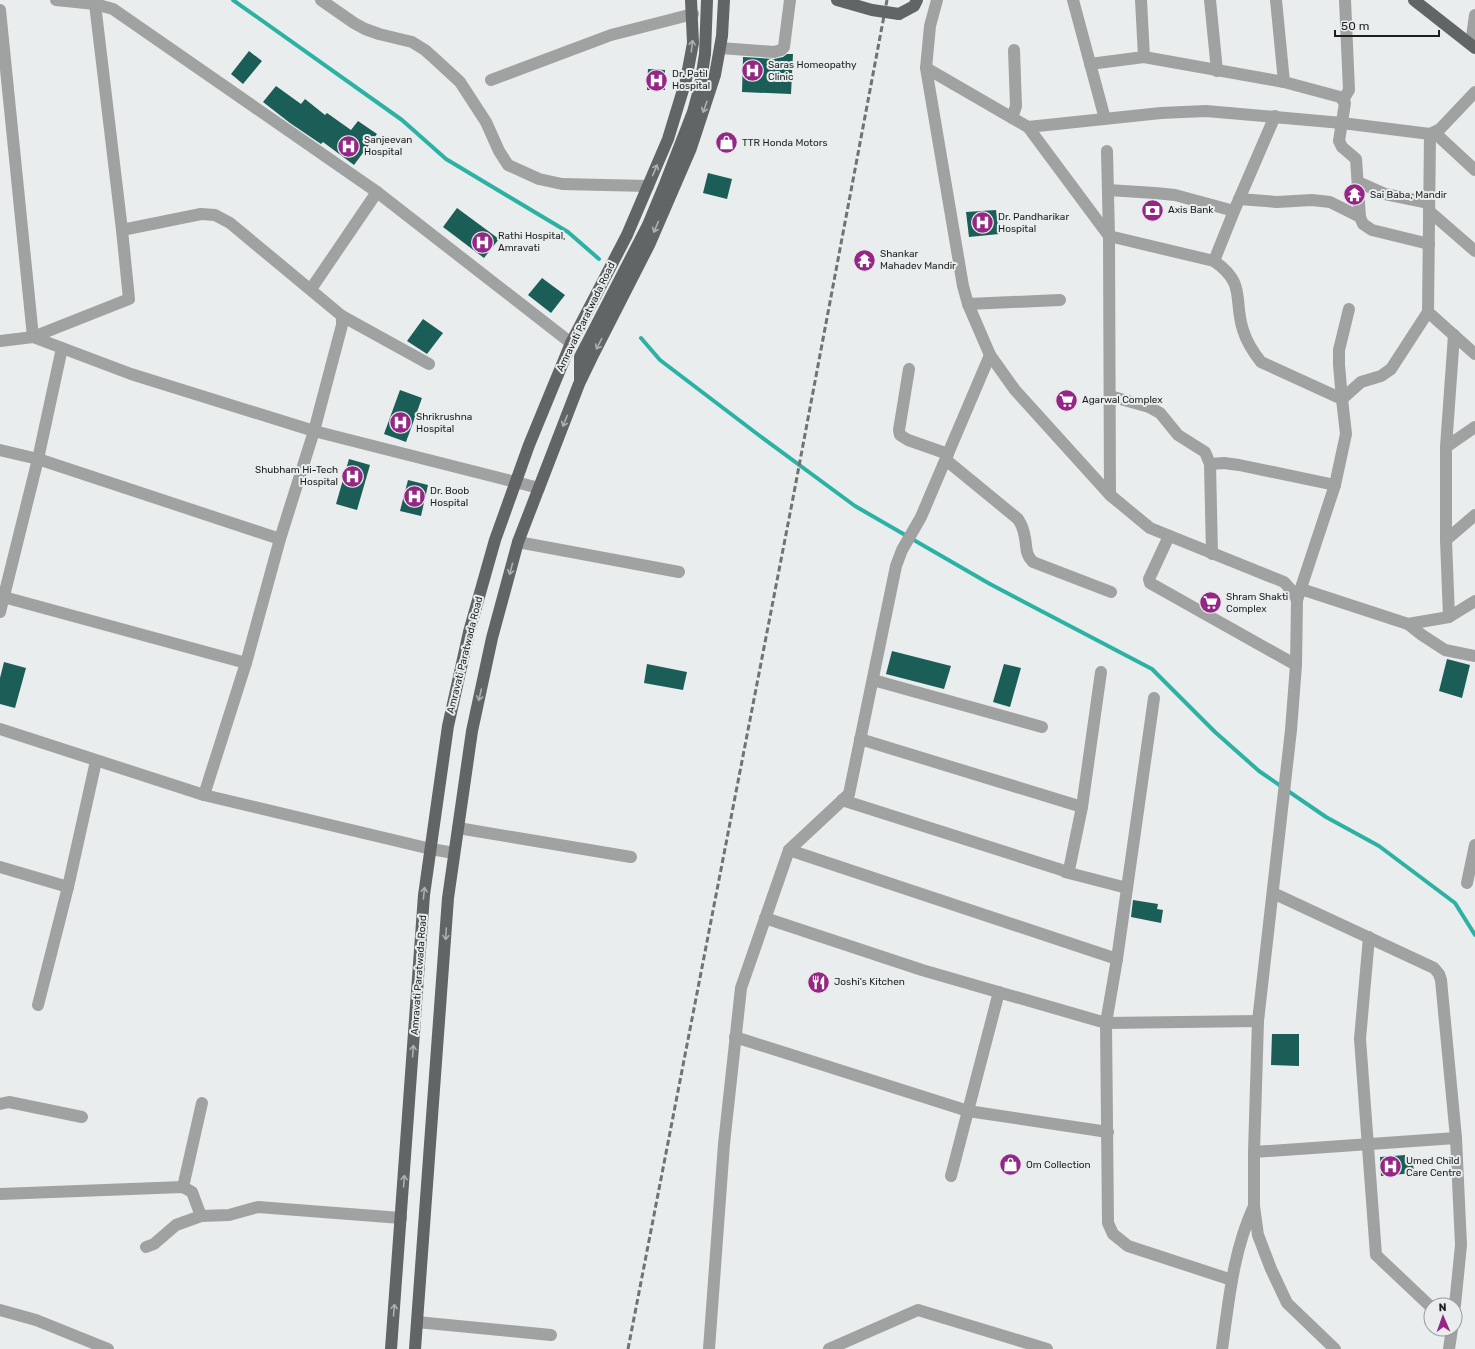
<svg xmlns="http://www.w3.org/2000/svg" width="1475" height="1349" font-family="Rubik,sans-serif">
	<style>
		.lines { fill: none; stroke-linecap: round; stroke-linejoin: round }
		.stream { stroke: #2bb2a4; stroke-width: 4 }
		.building { fill: #1b5e57 }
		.minor { stroke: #a0a2a2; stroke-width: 12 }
		.major { stroke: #626565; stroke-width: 12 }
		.rail { stroke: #707373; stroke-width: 3; stroke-dasharray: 6 3; stroke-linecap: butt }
		.major-bridge { stroke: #626565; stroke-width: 12 }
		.oneway { stroke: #acb0b0 }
		.labels { text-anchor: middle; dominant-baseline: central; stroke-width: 4; stroke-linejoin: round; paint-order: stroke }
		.poi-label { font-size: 10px; fill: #1e2020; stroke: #e9eded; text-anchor: start }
		.street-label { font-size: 10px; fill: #1e2020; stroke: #e9eded }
	</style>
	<rect width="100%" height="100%" fill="#e9eded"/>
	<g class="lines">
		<g class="stream">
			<polyline points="233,0 402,120 446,159 568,232 599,259"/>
			<polyline points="641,338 660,360 756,433 855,506 990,584 1152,669 1215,732 1259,771 1326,817 1379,846 1455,903 1475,935"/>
		</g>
	</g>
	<g class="building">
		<polygon points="249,51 262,61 243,84 231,74"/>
		<polygon points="787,54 793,54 791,94 742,92 743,57 774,59 783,57"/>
		<polygon points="648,69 665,70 665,90 647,90"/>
		<polygon points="276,86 301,104 305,99 325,115 327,113 351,130 358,121 377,134 354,165 323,142 321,144 290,123 263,102"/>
		<polygon points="708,173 732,179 727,199 703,193"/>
		<polygon points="457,208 499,239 484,258 443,227"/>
		<polygon points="996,210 999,234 969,237 966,212"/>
		<polygon points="542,278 565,295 551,313 528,295"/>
		<polygon points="423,319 443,333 427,354 407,341"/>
		<polygon points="400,390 422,398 406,442 384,434"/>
		<polygon points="349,459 370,465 357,510 336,504"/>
		<polygon points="408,480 428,485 421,516 400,511"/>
		<polygon points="892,651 951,666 944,689 886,674"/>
		<polygon points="1447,659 1470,665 1462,698 1439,691"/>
		<polygon points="4,662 26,668 15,708 0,704 0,678"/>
		<polygon points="647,664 687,672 683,690 644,683"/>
		<polygon points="1004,664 1021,668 1010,707 993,702"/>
		<polygon points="1133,900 1158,904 1157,909 1163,910 1161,923 1131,917"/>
		<polygon points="1272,1034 1299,1034 1299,1066 1271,1065"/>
		<polygon points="1405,1155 1406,1163 1413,1163 1414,1173 1381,1176 1380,1157"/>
	</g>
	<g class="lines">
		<g class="minor">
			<polyline points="56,0 95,4 113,9 377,192 571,343"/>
			<polyline points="321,0 354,23 365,29 379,34 412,42 425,50 435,59 460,82 486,122 499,151 508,165 539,179 562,184 648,186"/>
			<polyline points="937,0 930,26 926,68 963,286 968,304 990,355 1015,390 1110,495 1150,528 1284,582 1293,592 1297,600 1296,665 1291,730 1258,1021 1254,1152 1254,1206 1258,1235 1271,1269 1287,1303 1335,1349"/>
			<polyline points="1073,0 1105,119"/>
			<polyline points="1141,0 1144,57 1284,82 1340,97 1345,103 1339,141 1342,147 1356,159 1360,217 1363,224 1372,230 1429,244"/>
			<polyline points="1210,0 1217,71"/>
			<polyline points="1276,0 1284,82"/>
			<polyline points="0,10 33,337 131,374 314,431 539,488"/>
			<polyline points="1471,44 1475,15"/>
			<polyline points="720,48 774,52 781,50 784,47 790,0"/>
			<polyline points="1090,64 1144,57"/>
			<path d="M926 68 1028 127 1109 236 1214 261C1247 284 1233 299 1243 330 1247 343 1253 352 1261 362L1342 399 1346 434 1335 485 1297 600"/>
			<polyline points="491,80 611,35 693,14"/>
			<polyline points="1343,100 1349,90 1345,0"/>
			<polyline points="1012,118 1016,106 1014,50"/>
			<polyline points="1028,127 1161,113 1206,111 1342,123 1430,134 1440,129 1475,92"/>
			<polyline points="1435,133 1475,170"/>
			<polyline points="1107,151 1109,236 1110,495"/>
			<polyline points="1358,182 1385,194 1429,203"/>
			<polyline points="1108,190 1155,193 1175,195 1234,211"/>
			<polyline points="1239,199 1277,202 1312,200 1330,202 1360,217"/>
			<polyline points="1429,211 1475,251"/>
			<polyline points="122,230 201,214 215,215 230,223 342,316 342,325 314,431 280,539 246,663 204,795"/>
			<polyline points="1214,261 1234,211 1275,116"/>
			<polyline points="311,289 377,192"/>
			<polyline points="968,304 1060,300"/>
			<polyline points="1428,312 1475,354"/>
			<polyline points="342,316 429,364"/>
			<polyline points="0,341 33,337 129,299 122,230 95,4"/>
			<polyline points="909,369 899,430 900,435 908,440 948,454"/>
			<polyline points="1110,396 1149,407 1160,413 1178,435 1205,452 1210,464 1212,554"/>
			<polyline points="1342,399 1361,382 1381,376 1391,369 1428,312 1430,134"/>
			<polyline points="1342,399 1339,365 1339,350 1349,309"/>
			<polyline points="1446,447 1475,427"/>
			<polyline points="0,450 38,459 280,539"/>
			<path d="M946 460 1018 519C1022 525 1024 531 1025 538 1027 548 1025 554 1033 562L1111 592"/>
			<polyline points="1210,464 1224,463 1239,465 1335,485"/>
			<polyline points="1169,536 1149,579 1150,583 1296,665"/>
			<polyline points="1446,540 1475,515"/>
			<polyline points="518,542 679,572"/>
			<polyline points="1301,589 1408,624 1422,635 1445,650 1475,656"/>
			<polyline points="0,596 246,663"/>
			<polyline points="0,612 38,459 62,348"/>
			<polyline points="1449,617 1446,540 1446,447 1454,335"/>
			<polyline points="1408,624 1449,617 1475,601"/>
			<polyline points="873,680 1042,727"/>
			<polyline points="1154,698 1117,959 1106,1023 1108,1223 1113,1234 1128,1246 1232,1280"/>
			<polyline points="0,729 204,795 431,849 454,853"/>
			<polyline points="860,739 1082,807"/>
			<polyline points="842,800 1068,872 1069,870 1082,807 1101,672"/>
			<polyline points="458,828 631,857"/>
			<polyline points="789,850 1117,959"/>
			<polyline points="0,867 68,887"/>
			<polyline points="1065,872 1127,888"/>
			<polyline points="1467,883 1475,845"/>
			<polyline points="1273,893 1434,968 1439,974 1441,980 1456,1138 1461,1245 1455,1305"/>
			<polyline points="765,918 922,970 1106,1023 1258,1021"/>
			<polyline points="1369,937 1360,1039 1376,1255 1431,1307"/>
			<polyline points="38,1005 68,887 96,761"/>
			<polyline points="735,1037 968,1111 1108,1132"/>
			<polyline points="0,1104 9,1102 82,1117"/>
			<polyline points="1254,1152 1456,1138"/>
			<polyline points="951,1176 999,992"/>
			<polyline points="183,1187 202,1103"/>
			<polyline points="0,1194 183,1187 192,1192 201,1216 229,1215 258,1207 401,1218"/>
			<polyline points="146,1247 154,1244 176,1225 201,1216"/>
			<polyline points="0,1310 36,1320 108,1349"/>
			<polyline points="417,1322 551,1335"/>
			<polyline points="709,1349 724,1144 741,988 789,850 849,794 896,566 902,550 921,517 990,355"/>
			<polyline points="829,1349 918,1310 1047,1349"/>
			<path d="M1222 1349C1229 1300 1233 1251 1254 1206"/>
			<polyline points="1449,1349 1452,1329"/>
		</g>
		<g class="major">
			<polyline points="1414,0 1475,48"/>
			<polyline points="899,14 914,6 917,0"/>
			<polyline points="580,379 580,357 648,225 665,184 693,112 700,86 705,54 707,0"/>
			<polyline points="391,1349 424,895 448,726 469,632 495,540 529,445 571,343 627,235 668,139 686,80 693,43 691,0"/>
			<polyline points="415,1349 448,898 472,731 492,638 518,542 579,384 593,355 649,245 691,148 715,75 722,36 724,0"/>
		</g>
		<polyline class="rail" points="628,1349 793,498 887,0"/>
		<polyline class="major-bridge" points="837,0 872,10 899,14"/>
	</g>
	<defs><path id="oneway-shaft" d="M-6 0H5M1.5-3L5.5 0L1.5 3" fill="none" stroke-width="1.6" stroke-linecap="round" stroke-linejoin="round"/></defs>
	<g class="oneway">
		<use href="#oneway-shaft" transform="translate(692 46) rotate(-83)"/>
		<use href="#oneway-shaft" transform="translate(705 107) rotate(109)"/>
		<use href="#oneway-shaft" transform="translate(655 170) rotate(-67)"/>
		<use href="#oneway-shaft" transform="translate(656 227) rotate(113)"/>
		<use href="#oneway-shaft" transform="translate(599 344) rotate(117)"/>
		<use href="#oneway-shaft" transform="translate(565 421) rotate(112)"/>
		<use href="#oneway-shaft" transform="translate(511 569) rotate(105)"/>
		<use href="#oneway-shaft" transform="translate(480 695) rotate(103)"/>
		<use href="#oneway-shaft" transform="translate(424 893) rotate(-84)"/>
		<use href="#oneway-shaft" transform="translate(446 934) rotate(93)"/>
		<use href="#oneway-shaft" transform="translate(413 1051) rotate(-86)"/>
		<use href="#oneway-shaft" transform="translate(404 1181) rotate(-86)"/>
		<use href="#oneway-shaft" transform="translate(394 1310) rotate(-85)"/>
	</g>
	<defs>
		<symbol id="hospital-disc" viewBox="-11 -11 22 22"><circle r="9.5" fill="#962685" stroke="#e9eded"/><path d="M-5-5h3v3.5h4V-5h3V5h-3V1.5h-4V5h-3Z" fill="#fff"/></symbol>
		<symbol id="shop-disc" viewBox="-11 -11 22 22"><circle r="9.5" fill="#962685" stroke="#e9eded"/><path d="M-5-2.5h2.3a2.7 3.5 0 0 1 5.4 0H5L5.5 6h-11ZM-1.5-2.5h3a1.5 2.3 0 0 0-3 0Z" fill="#fff"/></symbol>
		<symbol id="temple-disc" viewBox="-11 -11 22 22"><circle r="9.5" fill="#962685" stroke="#e9eded"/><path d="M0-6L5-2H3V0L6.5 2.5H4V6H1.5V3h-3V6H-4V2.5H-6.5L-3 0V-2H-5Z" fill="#fff"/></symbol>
		<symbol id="bank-disc" viewBox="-11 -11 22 22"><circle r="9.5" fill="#962685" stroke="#e9eded"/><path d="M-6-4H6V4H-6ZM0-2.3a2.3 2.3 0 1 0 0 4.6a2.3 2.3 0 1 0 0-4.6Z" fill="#fff"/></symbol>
		<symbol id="supermarket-disc" viewBox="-11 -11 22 22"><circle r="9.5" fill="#962685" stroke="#e9eded"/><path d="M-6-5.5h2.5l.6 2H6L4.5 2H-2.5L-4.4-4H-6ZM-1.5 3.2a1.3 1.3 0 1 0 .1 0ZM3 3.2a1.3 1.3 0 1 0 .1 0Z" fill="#fff"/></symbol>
		<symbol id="restaurant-disc" viewBox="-11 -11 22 22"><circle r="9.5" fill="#962685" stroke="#e9eded"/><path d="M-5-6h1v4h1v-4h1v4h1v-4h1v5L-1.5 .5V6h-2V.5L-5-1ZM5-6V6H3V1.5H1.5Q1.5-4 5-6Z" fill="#fff"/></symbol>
	</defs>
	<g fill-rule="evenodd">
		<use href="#hospital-disc" x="740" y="58" width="25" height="25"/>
		<use href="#hospital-disc" x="644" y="68" width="25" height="25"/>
		<use href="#shop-disc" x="714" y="130" width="25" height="25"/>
		<use href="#hospital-disc" x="336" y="134" width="25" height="25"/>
		<use href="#temple-disc" x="1342" y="182" width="25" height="25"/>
		<use href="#bank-disc" x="1140" y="198" width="25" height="25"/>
		<use href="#hospital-disc" x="970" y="210" width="25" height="25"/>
		<use href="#hospital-disc" x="470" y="230" width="25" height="25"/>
		<use href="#temple-disc" x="852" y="248" width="25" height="25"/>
		<use href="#supermarket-disc" x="1054" y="388" width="25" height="25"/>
		<use href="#hospital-disc" x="388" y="410" width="25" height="25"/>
		<use href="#hospital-disc" x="340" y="464" width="25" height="25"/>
		<use href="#hospital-disc" x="402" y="484" width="25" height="25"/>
		<use href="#supermarket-disc" x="1198" y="590" width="25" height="25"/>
		<use href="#restaurant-disc" x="806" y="970" width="25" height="25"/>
		<use href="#shop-disc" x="998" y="1152" width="25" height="25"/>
		<use href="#hospital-disc" x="1378" y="1154" width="25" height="25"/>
	</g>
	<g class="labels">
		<g class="poi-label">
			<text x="768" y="65">Saras Homeopathy<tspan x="768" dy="12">Clinic</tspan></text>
			<text x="672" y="74">Dr. Patil<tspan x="672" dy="12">Hospital</tspan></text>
			<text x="364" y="140">Sanjeevan<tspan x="364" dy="12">Hospital</tspan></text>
			<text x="742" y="143">TTR Honda Motors</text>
			<text x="1370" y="195">Sai Baba, Mandir</text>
			<text x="1168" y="210">Axis Bank</text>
			<text x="998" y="217">Dr. Pandharikar<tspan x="998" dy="12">Hospital</tspan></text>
			<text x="498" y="236">Rathi Hospital,<tspan x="498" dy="12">Amravati</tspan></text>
			<text x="880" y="254">Shankar<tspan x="880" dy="12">Mahadev Mandir</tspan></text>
			<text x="1082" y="400">Agarwal Complex</text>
			<text x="416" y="417">Shrikrushna<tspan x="416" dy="12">Hospital</tspan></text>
			<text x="338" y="470" text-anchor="end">Shubham Hi-Tech<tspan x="338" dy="12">Hospital</tspan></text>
			<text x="430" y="491">Dr. Boob<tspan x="430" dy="12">Hospital</tspan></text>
			<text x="1226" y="597">Shram Shakti<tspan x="1226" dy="12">Complex</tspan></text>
			<text x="834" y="982">Joshi's Kitchen</text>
			<text x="1406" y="1161">Umed Child<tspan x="1406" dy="12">Care Centre</tspan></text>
			<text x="1026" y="1165">Om Collection</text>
		</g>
		<g class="street-label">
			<text transform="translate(586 317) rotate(-64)">Amravati Paratwada Road</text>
			<text transform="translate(465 655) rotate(-76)">Amravati Paratwada Road</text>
			<text transform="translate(419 975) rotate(-86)">Amravati Paratwada Road</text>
		</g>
	</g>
	<g transform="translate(1443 1317) rotate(358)"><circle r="19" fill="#e9eded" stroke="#989b9b"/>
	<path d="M0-3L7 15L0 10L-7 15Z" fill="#962685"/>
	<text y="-6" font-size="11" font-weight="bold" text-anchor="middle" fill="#1e2020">N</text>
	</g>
	<path d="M1335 30v6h104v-6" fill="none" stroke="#1e2020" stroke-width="2"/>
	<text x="1341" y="30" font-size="12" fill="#1e2020" stroke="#e9eded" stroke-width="3" paint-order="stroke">50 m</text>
</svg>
